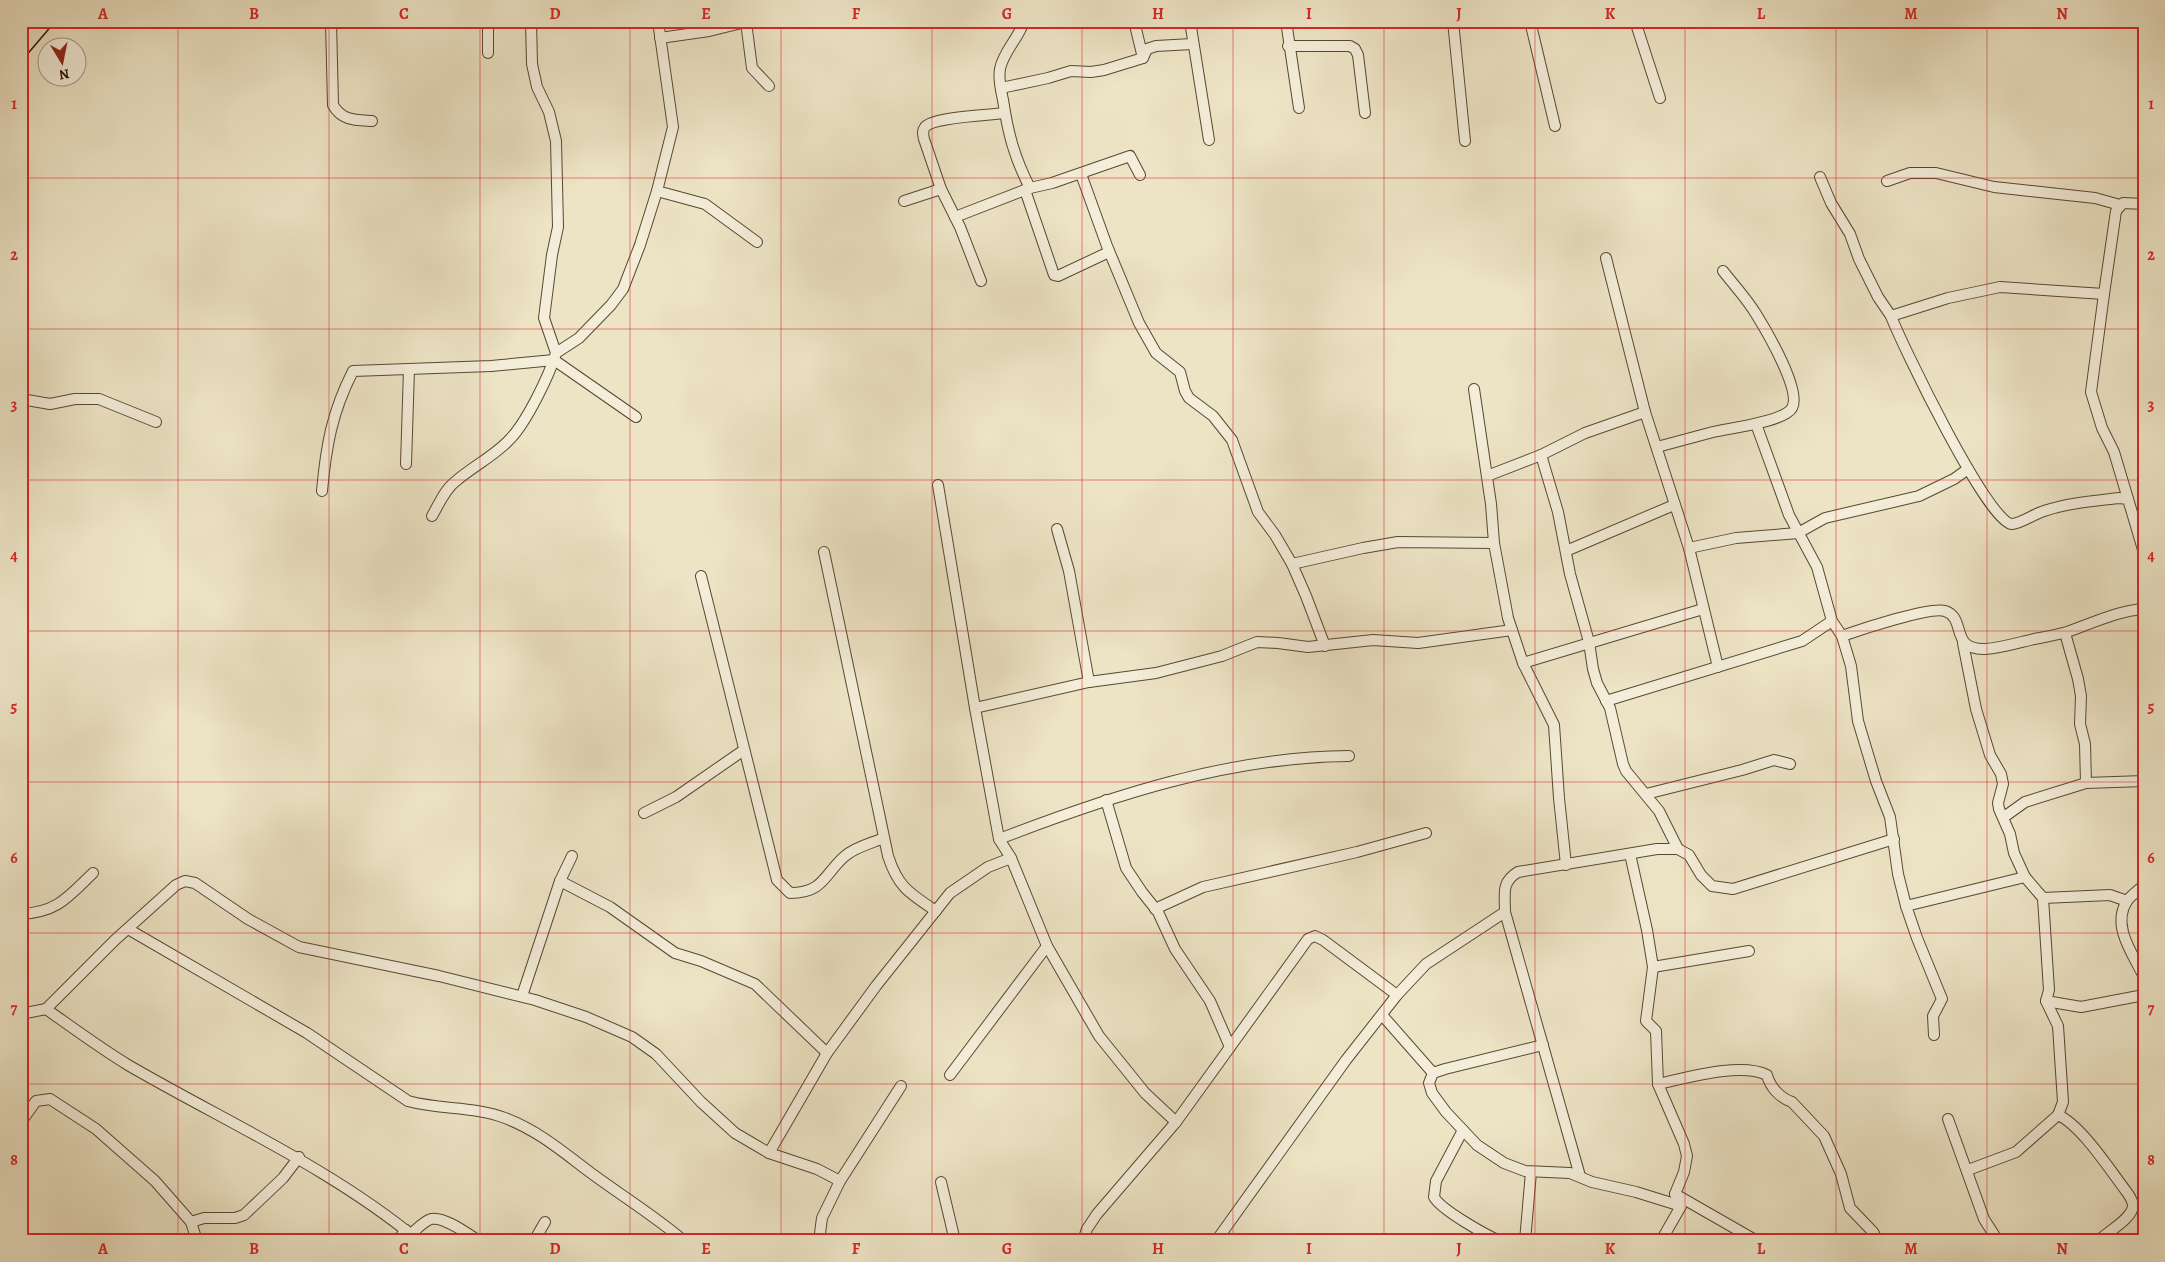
<svg xmlns="http://www.w3.org/2000/svg" width="2165" height="1262" font-family="Alegreya,serif">
	<style>
		.lines { fill: none; stroke-linecap: round; stroke-linejoin: round }
		.minor-casing { stroke: #584831; stroke-width: 12 }
		.trunk-casing { stroke: #271400; stroke-width: 19 }
		.minor { stroke: #f3edd9; stroke-width: 10 }
		.trunk { stroke: #ede4c5; stroke-width: 16 }
		.grid { fill: none; stroke: #d62828; stroke-width: 1; stroke-opacity: 0.55 }
		.neatline { fill: none; stroke: #d62828; stroke-width: 2 }
		.grid-label { font-size: 16px; text-anchor: middle; font-weight: bold; fill: #d62828 }
	</style>
	<rect width="100%" height="100%" fill="#ede4c5"/>
	<filter id="stains"><feTurbulence type="fractalNoise" baseFrequency=".004" numOctaves="4"/><feColorMatrix values="0 0 0 0 .2 0 0 0 0 .09 0 0 0 0 .02 0 0 0 .5 -.17"/></filter>
	<radialGradient id="worn" r=".72"><stop offset=".6" stop-color="#630" stop-opacity="0"/><stop offset="1" stop-color="#630" stop-opacity=".3"/></radialGradient>
	<g class="lines">
		<defs>
			<g id="minor">
				<path d="M331 21 333 105C342 121 356 120 372 121"/>
				<polyline points="658,21 673,127 657,191 705,204 757,242"/>
				<path d="M1024 21C1019 38 1003 52 1000 69 998 79 1001 90 1003 100 1008 133 1014 157 1030 188"/>
				<polyline points="1134,21 1143,58 1147,49 1156,46 1192,44"/>
				<polyline points="1190,21 1209,140"/>
				<polyline points="1286,21 1299,108"/>
				<polyline points="1453,21 1465,141"/>
				<polyline points="1530,21 1555,126"/>
				<polyline points="1635,21 1660,98"/>
				<polyline points="746,22 752,68 769,86"/>
				<polyline points="660,38 709,31 750,21"/>
				<polyline points="1288,46 1350,46 1355,49 1358,55 1365,113"/>
				<polyline points="488,53 488,21"/>
				<polyline points="1001,88 1048,78 1071,71 1091,72 1104,70 1143,58"/>
				<polyline points="1081,174 1107,246 1139,323 1156,353 1180,372 1185,391 1189,398 1213,416 1232,440 1258,512 1275,535 1292,564 1306,596 1325,646"/>
				<path d="M1820 177 1831 203 1850 234 1859 259 1878 297 1891 316C1901 343 1989 525 2012 524 2022 523 2034 514 2044 511 2067 503 2094 501 2119 498L2128 499 2144 553"/>
				<polyline points="1887,181 1910,173 1936,173 1994,187 2095,198 2120,205"/>
				<polyline points="1025,190 1054,275 1058,276 1109,252"/>
				<polyline points="904,201 941,189"/>
				<polyline points="955,217 1030,188 1052,183 1130,156 1140,175"/>
				<polyline points="1606,258 1645,412 1689,548 1718,667"/>
				<path d="M981 281 960 227 941 189 924 139C923 134 922 131 925 127 933 117 990 115 1005 113"/>
				<polyline points="2104,294 2091,392 2102,428 2114,452 2128,499"/>
				<polyline points="1891,316 1948,298 2000,287 2104,294 2116,211 2123,203 2144,204"/>
				<polyline points="556,353 579,338 611,305 623,289 640,245 657,191"/>
				<polyline points="1474,389 1491,504 1494,543 1508,618 1523,663 1554,725 1559,798 1566,865"/>
				<polyline points="21,399 50,404 75,399 99,399 156,422"/>
				<polyline points="1756,424 1789,515 1817,567 1832,621 1842,636 1851,666 1858,721 1876,781 1890,817 1898,874 1906,906 2025,877"/>
				<path d="M1657 447C1676 442 1694 437 1713 432 1729 428 1784 422 1792 408 1802 391 1766 330 1756 314 1747 299 1734 285 1723 271"/>
				<polyline points="1541,455 1558,512 1570,574 1589,642 1593,669 1597,683 1610,708 1623,764 1626,771 1659,811 1678,849"/>
				<polyline points="406,464 409,369"/>
				<polyline points="1487,476 1541,455 1585,433 1645,412"/>
				<polyline points="938,485 975,708 999,839 1011,858 1047,946 1099,1036 1145,1093 1176,1122"/>
				<path d="M322 491C326 446 332 412 353 371L491 366 554 360 636 417"/>
				<path d="M432 516C439 504 445 489 456 481 473 466 495 456 511 438 527 421 549 376 556 353L544 318 552 255 558 227 556 141 549 112 537 87 532 64 531 21"/>
				<polyline points="1057,529 1069,571 1089,682"/>
				<polyline points="1689,548 1736,538 1798,533 1825,518 1919,496 1954,479 1968,469"/>
				<polyline points="1566,551 1674,505"/>
				<path d="M824 552 888 856C898 887 909 893 936 911"/>
				<polyline points="1292,564 1363,548 1398,542 1494,543"/>
				<path d="M701 576 777 880 790 893C824 893 824 874 845 856 855 847 872 843 884 838"/>
				<polyline points="2065,633 2078,679 2081,696 2080,724 2085,744 2086,783"/>
				<path d="M1842 636C1859 630 1931 606 1945 611 1967 618 1949 650 1985 649 2001 648 2017 643 2034 639 2045 637 2056 635 2067 632 2093 623 2116 611 2144 609"/>
				<path d="M1963 643 1976 709 1990 755 2001 774 2003 784 1998 803 1999 809 2010 834 2014 853 2025 877 2043 898 2049 990 2046 1001 2058 1026 2063 1102 2058 1115C2081 1125 2110 1170 2126 1191 2129 1195 2133 1201 2133 1206 2132 1219 2107 1232 2098 1241"/>
				<polyline points="1523,663 1703,609"/>
				<polyline points="1606,701 1802,641 1832,621"/>
				<polyline points="975,708 1089,682 1156,673 1222,656 1257,642 1278,643 1308,647 1373,640 1418,643 1512,630"/>
				<polyline points="1646,794 1742,770 1774,760 1790,764"/>
				<polyline points="1106,800 1126,868 1142,892 1158,912 1175,949 1210,1001 1230,1047"/>
				<polyline points="644,813 676,797 744,750"/>
				<polyline points="2004,817 2025,802 2086,783 2144,781"/>
				<path d="M999 839C1111 796 1228 757 1349 756"/>
				<polyline points="1630,854 1647,930 1653,967 1646,1021 1656,1031 1658,1084 1684,1144 1687,1156 1684,1172 1675,1194 1681,1206 1661,1241"/>
				<polyline points="560,881 610,907 675,953 701,961 755,984 827,1053"/>
				<path d="M2144 885C2139 890 2131 895 2127 901 2111 926 2133 954 2144 977"/>
				<polyline points="2043,898 2110,895 2127,901"/>
				<polyline points="1906,906 1917,938 1942,999 1933,1016 1934,1035"/>
				<polyline points="1155,909 1203,887 1357,852 1426,833"/>
				<path d="M21 914C58 912 68 897 93 873"/>
				<path d="M128 929 307 1033 408 1101C440 1110 473 1106 505 1118 539 1131 563 1152 591 1173 622 1196 655 1216 684 1241"/>
				<polyline points="1653,967 1749,951"/>
				<polyline points="522,996 560,881 572,856"/>
				<polyline points="2046,1001 2081,1007 2144,995"/>
				<path d="M46 1009C73 1028 100 1048 128 1065 226 1122 331 1168 419 1241"/>
				<polyline points="21,1014 46,1009 115,940 176,885 185,881 195,883 248,919 299,947 439,976 535,1000 586,1017 632,1037 656,1054 701,1102 735,1133 769,1153 817,1169 840,1181"/>
				<polyline points="1382,1015 1433,1073"/>
				<polyline points="1543,1045 1445,1069 1433,1073 1429,1083 1432,1093 1446,1112 1477,1145 1504,1163 1525,1171 1570,1173 1592,1182 1636,1192 1681,1206"/>
				<polyline points="950,1075 1047,946"/>
				<path d="M1658 1084C1687 1078 1740 1062 1767 1075 1770 1087 1780 1098 1792 1102L1824 1136 1841 1174 1850 1208 1873 1232 1878 1241"/>
				<polyline points="1948,1119 1984,1219 1998,1241"/>
				<polyline points="21,1122 36,1101 50,1099 96,1129 155,1181 191,1222 197,1241"/>
				<path d="M1463 1130 1436 1181 1434 1197C1441 1210 1486 1235 1500 1241"/>
				<polyline points="769,1153 827,1053 876,986 950,893 988,867 1011,858"/>
				<polyline points="1968,1170 2016,1152 2058,1115"/>
				<path d="M1580 1176 1505 912C1505 894 1501 882 1518 872L1657 849H1678L1689 855 1701 875 1712 886 1733 889 1894 839"/>
				<polyline points="941,1182 955,1241"/>
				<polyline points="1675,1194 1757,1241"/>
				<polyline points="191,1222 204,1218 235,1218 244,1215 283,1178 299,1157"/>
				<path d="M411 1234C417 1229 424 1221 431 1219 444 1216 468 1234 479 1241"/>
				<polyline points="397,1241 406,1230"/>
				<polyline points="534,1241 545,1222"/>
				<polyline points="819,1241 822,1218 840,1181 901,1086"/>
				<polyline points="1083,1241 1087,1229 1097,1214 1176,1122 1308,939 1315,936 1323,940 1397,995"/>
				<polyline points="1216,1241 1346,1060 1397,995 1426,964 1505,912"/>
				<polyline points="1525,1241 1531,1172"/>
			</g>
			<polyline id="trunk" points="21,48 44,21"/>
		</defs>
		<use href="#minor" class="minor-casing"/>
		<use href="#trunk" class="trunk-casing"/>
		<use href="#minor" class="minor"/>
		<use href="#trunk" class="trunk"/>
	</g>
	<path class="grid" d="M178 21V1241M329 21V1241M480 21V1241M630 21V1241M781 21V1241M932 21V1241M1082 21V1241M1233 21V1241M1384 21V1241M1535 21V1241M1685 21V1241M1836 21V1241M1987 21V1241M21 178H2144M21 329H2144M21 480H2144M21 631H2144M21 782H2144M21 933H2144M21 1084H2144"/>
	<rect width="2165" height="1262" fill="none" stroke="#ede4c5" stroke-width="55"/>
	<g transform="translate(62 62) rotate(170)"><circle r="24" fill="#f3edd9" stroke="#a19682"/>
	<path d="M0-4L9 19L0 12L-9 19Z" fill="#8f2418"/>
	<text y="-8" font-size="14" font-weight="bold" text-anchor="middle" fill="#271400">N</text>
	</g>
	<rect x="28" y="28" width="2110" height="1206" class="neatline"/>
	<g class="grid-label">
		<text x="103" y="19">A</text>
		<text x="254" y="19">B</text>
		<text x="404" y="19">C</text>
		<text x="555" y="19">D</text>
		<text x="706" y="19">E</text>
		<text x="856" y="19">F</text>
		<text x="1007" y="19">G</text>
		<text x="1158" y="19">H</text>
		<text x="1309" y="19">I</text>
		<text x="1459" y="19">J</text>
		<text x="1610" y="19">K</text>
		<text x="1761" y="19">L</text>
		<text x="1911" y="19">M</text>
		<text x="2062" y="19">N</text>
		<text x="14" y="109">1</text>
		<text x="2151" y="109">1</text>
		<text x="14" y="260">2</text>
		<text x="2151" y="260">2</text>
		<text x="14" y="410">3</text>
		<text x="2151" y="410">3</text>
		<text x="14" y="561">4</text>
		<text x="2151" y="561">4</text>
		<text x="14" y="712">5</text>
		<text x="2151" y="712">5</text>
		<text x="14" y="863">6</text>
		<text x="2151" y="863">6</text>
		<text x="14" y="1014">7</text>
		<text x="2151" y="1014">7</text>
		<text x="14" y="1165">8</text>
		<text x="2151" y="1165">8</text>
		<text x="103" y="1254">A</text>
		<text x="254" y="1254">B</text>
		<text x="404" y="1254">C</text>
		<text x="555" y="1254">D</text>
		<text x="706" y="1254">E</text>
		<text x="856" y="1254">F</text>
		<text x="1007" y="1254">G</text>
		<text x="1158" y="1254">H</text>
		<text x="1309" y="1254">I</text>
		<text x="1459" y="1254">J</text>
		<text x="1610" y="1254">K</text>
		<text x="1761" y="1254">L</text>
		<text x="1911" y="1254">M</text>
		<text x="2062" y="1254">N</text>
	</g>
	<rect width="100%" height="100%" filter="url(#stains)"/>
	<rect width="100%" height="100%" fill="url(#worn)"/>
</svg>
